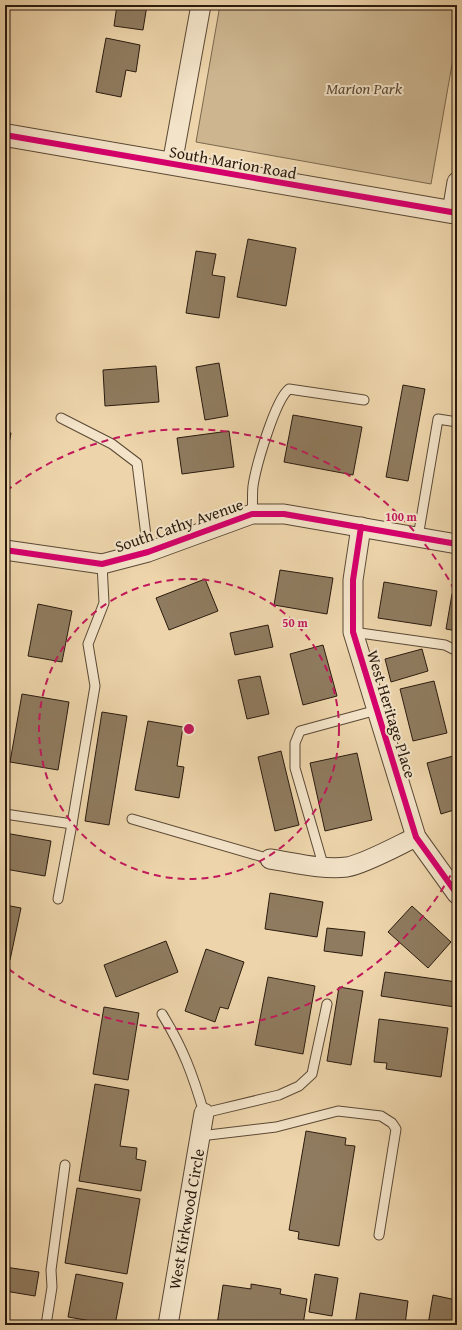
<svg xmlns="http://www.w3.org/2000/svg" width="462" height="1330" font-family="'Gentium Book Plus',serif">
	<style>
		.green { fill: #ccb58f; stroke: #7b684e }
		.building { fill: #8f7b5f; stroke: #2a1b0e }
		.lines { fill: none; stroke-linecap: round; stroke-linejoin: round }
		.service-casing { stroke: #5b4935; stroke-width: 11 }
		.minor-casing { stroke: #5b4935; stroke-width: 21 }
		.tertiary-casing { stroke: #5b4935; stroke-width: 24 }
		.service { stroke: #f3e3c8; stroke-width: 9 }
		.minor { stroke: #f3e3c8; stroke-width: 19 }
		.tertiary { stroke: #f3e3c8; stroke-width: 22 }
		.cycleway-casing { stroke: #f3e3c8; stroke-width: 8 }
		.cycleway { stroke: #d6006c; stroke-width: 6 }
		.ring { fill: none; stroke: #c2185b; stroke-width: 2; stroke-dasharray: 7 5 }
		.labels { text-anchor: middle; dominant-baseline: central; stroke-width: 4; stroke-linejoin: round; paint-order: stroke }
		.park-label { font-size: 16px; font-style: italic; fill: #5b4935; stroke: #f3e3c8 }
		.street-label { font-size: 16px; fill: #2a1b0e; stroke: #f3e3c8 }
		.centre { fill: #c2185b; stroke: #f3e3c8; stroke-width: 2 }
		.ring-label { font-size: 12px; text-anchor: middle; font-weight: bold; fill: #c2185b; stroke: #f3e3c8; stroke-width: 4; stroke-linejoin: round; paint-order: stroke }
	</style>
	<rect width="100%" height="100%" fill="#edd4aa"/>
	<filter id="stains"><feTurbulence type="fractalNoise" baseFrequency=".005" numOctaves="4"/><feColorMatrix values="0 0 0 0 .2 0 0 0 0 .09 0 0 0 0 .02 0 0 0 .5 -.17"/></filter>
	<radialGradient id="worn" r=".72"><stop offset=".6" stop-color="#630" stop-opacity="0"/><stop offset="1" stop-color="#630" stop-opacity=".3"/></radialGradient>
	<polygon class="green" points="220,5 457,5 457,36 431,184 196,142"/>
	<g class="building">
		<polygon points="117,5 147,5 143,30 114,26"/>
		<polygon points="106,38 140,45 136,72 126,70 121,97 96,92"/>
		<polygon points="248,239 296,248 286,306 237,297"/>
		<polygon points="196,251 216,254 212,275 225,277 219,318 186,313"/>
		<polygon points="219,363 228,416 205,420 196,367"/>
		<polygon points="156,366 159,402 105,406 103,370"/>
		<polygon points="403,385 425,389 408,481 386,477"/>
		<polygon points="293,415 362,427 353,475 284,462"/>
		<polygon points="229,431 234,467 182,474 177,438"/>
		<polygon points="5,432 11,433 5,466"/>
		<polygon points="280,570 333,578 327,614 274,605"/>
		<polygon points="205,579 218,611 169,630 156,598"/>
		<polygon points="384,582 437,591 431,626 378,618"/>
		<polygon points="452,594 457,595 457,631 446,629"/>
		<polygon points="38,604 72,611 62,662 28,656"/>
		<polygon points="268,625 273,647 235,655 230,633"/>
		<polygon points="323,645 337,696 303,705 290,654"/>
		<polygon points="422,649 428,671 391,682 385,659"/>
		<polygon points="260,676 269,714 247,719 238,680"/>
		<polygon points="434,681 447,733 413,741 400,689"/>
		<polygon points="22,694 69,702 58,770 10,762"/>
		<polygon points="102,712 127,716 109,825 85,821"/>
		<polygon points="148,721 183,727 177,766 184,767 179,798 135,790"/>
		<polygon points="281,751 299,825 275,831 258,757"/>
		<polygon points="357,753 372,820 325,831 310,763"/>
		<polygon points="457,755 457,809 441,814 427,763"/>
		<polygon points="5,833 51,841 45,876 5,869"/>
		<polygon points="270,893 323,902 317,937 265,929"/>
		<polygon points="5,905 21,908 10,960 5,959"/>
		<polygon points="412,906 451,942 428,968 388,932"/>
		<polygon points="327,928 365,932 362,956 324,951"/>
		<polygon points="166,941 178,972 116,997 104,965"/>
		<polygon points="206,949 244,962 228,1009 220,1007 215,1022 185,1011"/>
		<polygon points="385,972 457,982 455,1007 381,996"/>
		<polygon points="268,977 315,986 303,1054 255,1045"/>
		<polygon points="339,987 363,991 351,1065 327,1061"/>
		<polygon points="104,1007 139,1013 128,1080 93,1074"/>
		<polygon points="379,1019 448,1028 441,1077 386,1069 387,1063 374,1062"/>
		<polygon points="95,1084 129,1090 120,1146 137,1148 136,1159 146,1161 141,1191 79,1181"/>
		<polygon points="306,1131 346,1138 345,1145 355,1146 339,1246 298,1239 299,1232 289,1230"/>
		<polygon points="77,1188 140,1199 127,1274 65,1263"/>
		<polygon points="5,1267 39,1272 35,1296 5,1291"/>
		<polygon points="76,1274 123,1283 115,1325 68,1317"/>
		<polygon points="315,1274 338,1278 332,1316 309,1312"/>
		<polygon points="251,1284 281,1289 280,1294 307,1299 303,1325 217,1325 223,1285 251,1289"/>
		<polygon points="360,1293 408,1301 405,1325 355,1325"/>
		<polygon points="433,1295 456,1300 452,1325 428,1325"/>
	</g>
	<g class="lines">
		<defs>
			<g id="service">
				<polyline points="61,418 112,444 137,463 148,552"/>
				<path d="M252 514C253 505 252 495 253 486 256 466 275 400 289 389L364 400"/>
				<polyline points="418,537 438,419 457,422"/>
				<polyline points="353,632 445,645 457,651"/>
				<polyline points="5,814 72,824 95,686 88,644 104,603 102,564"/>
				<polyline points="132,819 270,859"/>
				<polyline points="324,868 295,768 295,743 300,731 377,710"/>
				<polyline points="58,899 72,824"/>
				<path d="M162 1014C183 1048 193 1075 204 1113L279 1095 299 1086 312 1074 327 1004"/>
				<polyline points="200,1136 276,1127 338,1111 381,1116 392,1123 396,1129 379,1235"/>
				<polyline points="46,1325 52,1287 51,1270 65,1165"/>
			</g>
			<g id="minor">
				<polyline points="172,164 201,5"/>
				<polyline points="452,212 457,182"/>
				<polyline points="361,527 353,580 353,632 416,837 457,894"/>
				<polyline points="5,550 102,564 148,552 252,514 284,514 457,544"/>
				<path d="M270 859C296 863 322 870 347 867 365 864 399 845 416 837"/>
				<polyline points="168,1325 204,1113"/>
			</g>
			<polyline id="tertiary" points="5,135 457,213"/>
		</defs>
		<use href="#service" class="service-casing"/>
		<use href="#minor" class="minor-casing"/>
		<use href="#tertiary" class="tertiary-casing"/>
		<use href="#service" class="service"/>
		<use href="#minor" class="minor"/>
		<use href="#tertiary" class="tertiary"/>
		<defs>
			<g id="cycleway">
				<polyline points="5,135 457,213"/>
				<polyline points="361,527 353,580 353,632 416,837 457,894"/>
				<polyline points="5,550 102,564 148,552 252,514 284,514 457,544"/>
			</g>
		</defs>
		<use href="#cycleway" class="cycleway-casing"/>
		<use href="#cycleway" class="cycleway"/>
	</g>
	<g class="ring">
		<circle cx="189" cy="729" r="150"/>
		<path d="M456 865A300 300 0 0 1 6 967M6 491A300 300 0 0 1 456 593"/>
	</g>
	<g class="labels">
		<g class="park-label">
			<text x="364" y="88">Marion Park</text>
		</g>
		<g class="street-label">
			<text transform="translate(233 162) rotate(10)">South Marion Road</text>
			<text transform="translate(179 525) rotate(-19)">South Cathy Avenue</text>
			<text transform="translate(392 714) rotate(73)">West Heritage Place</text>
			<text transform="translate(186 1219) rotate(-80)">West Kirkwood Circle</text>
		</g>
	</g>
	<circle cx="189" cy="729" r="6" class="centre"/>
	<g class="ring-label">
		<text x="401" y="521">100 m</text>
		<text x="295" y="627">50 m</text>
	</g>
	<rect width="462" height="1330" fill="none" stroke="#edd4aa" stroke-width="20"/>
	<rect x="6" y="6" width="450" height="1318" fill="none" stroke="#2a1b0e" stroke-width="2"/>
	<rect x="10" y="10" width="442" height="1310" fill="none" stroke="#2a1b0e"/>
	<rect width="100%" height="100%" filter="url(#stains)"/>
	<rect width="100%" height="100%" fill="url(#worn)"/>
</svg>
